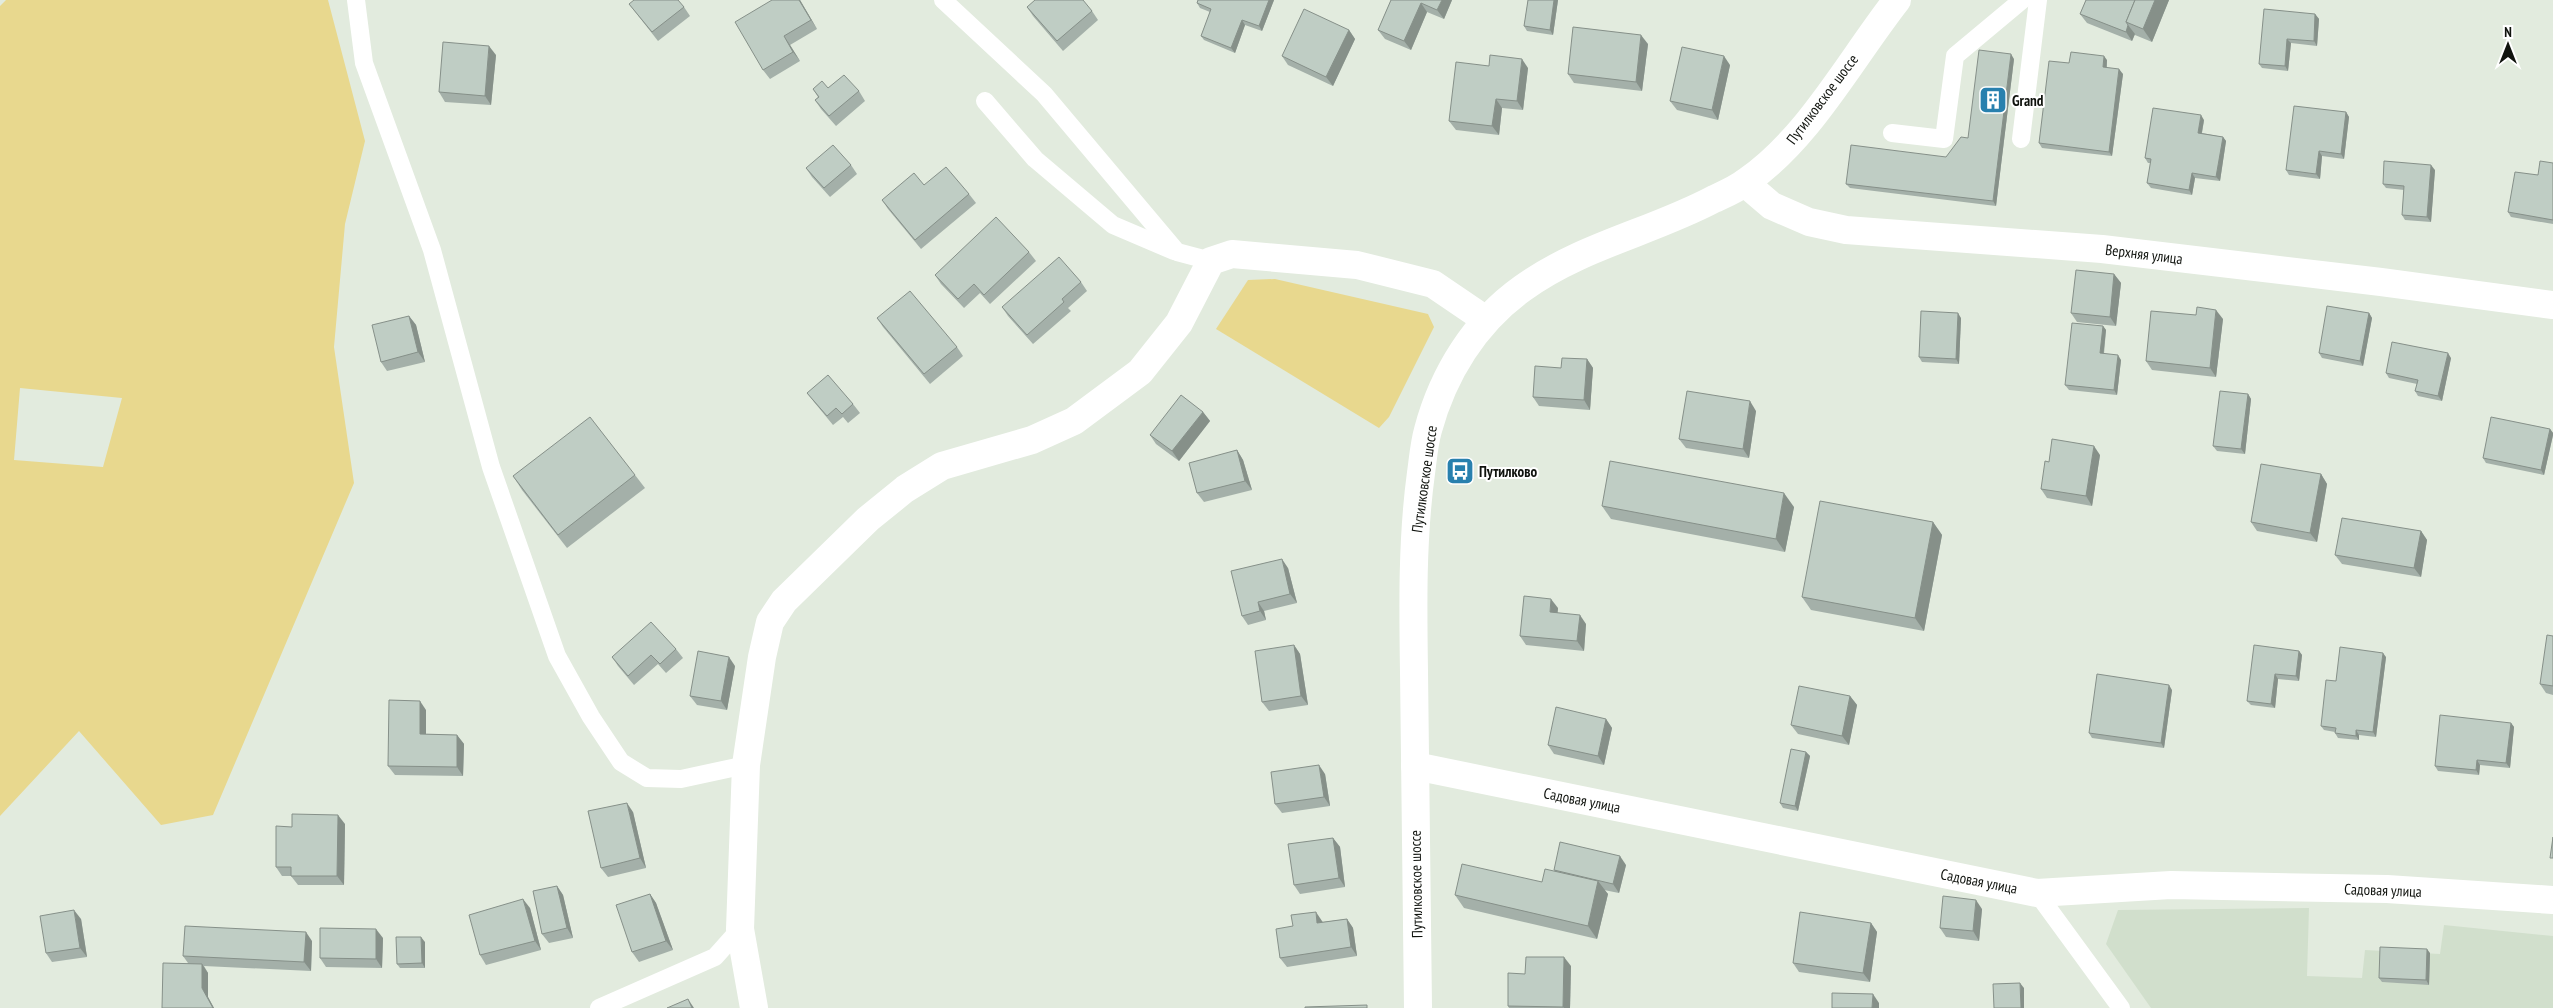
<svg xmlns="http://www.w3.org/2000/svg" width="2553" height="1008" font-family="'PT Sans Narrow',sans-serif">
	<style>
		.built { fill: #d1dfcc }
		.green { fill: #e8d88e; fill-rule: evenodd }
		.lines { fill: none; stroke-linecap: round; stroke-linejoin: round }
		.lane { stroke: #fff; stroke-width: 18 }
		.street { stroke: #fff; stroke-width: 28 }
		.secondary { stroke: #fff; stroke-width: 28 }
		.wall { fill: #a4b0a9 }
		.shaded-wall { fill: #869089 }
		.building { fill: #bfcdc4; stroke: #869089 }
		.labels { text-anchor: middle; dominant-baseline: central; stroke-width: 4; stroke-linejoin: round; paint-order: stroke }
		.street-label { font-size: 15px; fill: #10130e; stroke: #fff }
		.poi-label { font-size: 15px; font-weight: bold; fill: #10130e; stroke: #fff; text-anchor: start }
	</style>
	<rect width="100%" height="100%" fill="#e2ebde"/>
	<polygon class="built" points="2309,908 2307,976 2362,978 2365,950 2440,954 2444,925 2553,936 2553,1008 2151,1008 2106,944 2118,910"/>
	<g class="green">
		<path d="M6 0H328L365 141 345 224 334 347 354 483 213 815 161 825 79 731 0 816V6ZM20 388 122 398 103 467 14 460Z"/>
		<polygon points="1275,279 1428,314 1434,327 1389,417 1379,428 1216,329 1248,280"/>
	</g>
	<g class="lines">
		<g class="lane">
			<polyline points="356,0 364,63 432,250 491,467 557,656 591,717 621,762 647,778 681,779 746,765"/>
			<polyline points="943,0 1044,94 1177,252 1211,261"/>
			<polyline points="985,101 1035,159 1113,225 1174,251"/>
			<polyline points="1892,133 1944,139 1955,56 2022,0"/>
			<polyline points="2021,139 2038,0"/>
			<polyline points="2037,893 2121,1008"/>
			<polyline points="599,1008 715,957 740,929"/>
		</g>
		<g class="street">
			<polyline points="1745,183 1772,206 1809,222 1846,230 2102,249 2381,282 2553,305"/>
			<polyline points="1415,766 2037,893 2171,885 2387,889 2553,900"/>
			<polyline points="754,1008 740,929 746,765 762,657 770,622 784,601 868,519 905,489 942,466 1032,440 1074,421 1140,372 1179,323 1211,261 1232,254 1357,265 1433,284 1486,320"/>
		</g>
		<path class="secondary" d="M1418 1008C1417 896 1415 784 1414 672 1413 606 1412 539 1421 473 1423 459 1424 444 1428 430 1443 374 1475 322 1523 288 1581 246 1652 232 1714 199 1725 194 1737 189 1747 181 1809 138 1850 60 1897 0"/>
	</g>
	<g class="wall">
		<polygon points="772,0 800,0 817,29 790,45 800,61 770,79 763,70"/>
		<polygon points="1198,0 1274,0 1262,31 1245,25 1235,53 1204,40 1201,36 1210,12 1200,8 1197,3"/>
		<polygon points="1391,0 1452,0 1444,19 1427,12 1411,50 1385,39 1378,30"/>
		<polygon points="1528,0 1558,0 1553,35 1527,31 1524,26"/>
		<polygon points="2086,0 2169,0 2152,42 2135,35 2135,34 2132,41 2087,23 2080,14"/>
		<polygon points="629,4 684,7 690,16 658,41"/>
		<polygon points="1027,7 1092,11 1098,20 1063,51 1033,16"/>
		<polygon points="2315,14 2319,19 2317,46 2291,43 2288,71 2262,68 2259,64"/>
		<polygon points="1349,30 1355,39 1333,86 1288,65 1282,56"/>
		<polygon points="1648,44 1642,91 1574,83 1568,74"/>
		<polygon points="496,55 491,105 445,102 439,92"/>
		<polygon points="2014,59 1996,206 1850,188 1846,184 1946,157 1968,138"/>
		<polygon points="2107,60 2107,68 2123,74 2112,156 2042,148 2039,143 2069,63"/>
		<polygon points="1730,65 1718,120 1677,110 1670,101"/>
		<polygon points="1489,66 1528,68 1523,110 1502,108 1499,135 1456,130 1449,121"/>
		<polygon points="828,88 859,91 865,101 836,126 821,109 815,100 818,97 813,89"/>
		<polygon points="2346,112 2349,117 2344,159 2322,156 2320,179 2289,175 2286,170"/>
		<polygon points="2204,120 2202,133 2223,137 2226,141 2220,181 2195,178 2192,195 2151,188 2147,183 2151,163 2148,163 2145,158"/>
		<polygon points="2553,163 2553,224 2511,217 2508,212 2538,175"/>
		<polygon points="851,165 857,174 830,197 812,177 806,168"/>
		<polygon points="2435,170 2431,222 2405,220 2402,215 2404,190 2386,188 2383,184"/>
		<polygon points="969,194 976,203 921,249 888,209 882,200"/>
		<polygon points="1029,252 1036,261 990,304 980,293 964,308 941,284 935,275"/>
		<polygon points="2114,274 2121,283 2116,326 2077,322 2071,313"/>
		<polygon points="1081,282 1087,291 1068,308 1071,311 1033,344 1008,316 1002,307"/>
		<polygon points="2369,313 2372,318 2363,366 2322,358 2319,353"/>
		<polygon points="2196,315 2223,319 2216,377 2152,370 2146,361"/>
		<polygon points="409,316 416,325 425,362 387,371 381,362"/>
		<polygon points="877,318 957,347 963,356 930,384 883,327"/>
		<polygon points="1961,318 1959,364 1922,362 1919,357"/>
		<polygon points="2103,326 2106,330 2104,354 2121,360 2117,395 2069,390 2065,385"/>
		<polygon points="2451,358 2442,401 2418,396 2415,391 2417,384 2389,378 2386,373"/>
		<polygon points="1587,359 1593,368 1590,410 1539,406 1533,397 1561,368"/>
		<polygon points="807,393 853,404 860,413 848,423 843,417 833,425 814,402"/>
		<polygon points="2248,394 2251,399 2245,454 2217,451 2213,446"/>
		<polygon points="1756,411 1749,458 1686,448 1679,439"/>
		<polygon points="1203,412 1210,421 1179,461 1156,444 1150,435"/>
		<polygon points="2550,429 2553,433 2553,435 2544,475 2486,463 2483,458"/>
		<polygon points="1237,450 1243,460 1252,490 1204,502 1197,493"/>
		<polygon points="2100,455 2092,506 2047,498 2041,489 2049,462"/>
		<polygon points="2321,474 2327,484 2317,542 2257,531 2251,522"/>
		<polygon points="635,475 645,488 567,548 522,490 513,476"/>
		<polygon points="1602,506 1794,507 1785,552 1611,519"/>
		<polygon points="1933,522 1942,535 1924,631 1811,610 1802,597"/>
		<polygon points="2421,531 2427,540 2421,577 2342,564 2335,555"/>
		<polygon points="1288,568 1297,603 1264,611 1266,620 1248,625 1242,616"/>
		<polygon points="1558,608 1557,613 1586,624 1584,651 1526,645 1520,636"/>
		<polygon points="2553,636 2553,695 2546,693 2540,684"/>
		<polygon points="1294,645 1300,654 1308,705 1269,711 1262,702"/>
		<polygon points="676,649 683,658 666,673 658,664 634,685 618,666 612,657"/>
		<polygon points="2299,651 2302,655 2299,681 2278,679 2275,708 2251,705 2247,701"/>
		<polygon points="2386,657 2376,737 2359,735 2359,740 2338,738 2335,733 2335,732 2324,730 2321,726 2336,681"/>
		<polygon points="735,666 727,710 697,705 690,696"/>
		<polygon points="2172,690 2164,748 2092,738 2089,733"/>
		<polygon points="1850,696 1857,705 1849,745 1798,734 1791,725"/>
		<polygon points="426,710 426,734 457,735 464,744 463,776 395,775 388,766"/>
		<polygon points="1606,719 1612,728 1604,765 1554,754 1548,745"/>
		<polygon points="2511,723 2514,727 2510,768 2480,765 2479,775 2438,771 2435,766"/>
		<polygon points="1806,752 1810,756 1798,811 1783,808 1780,803"/>
		<polygon points="1325,774 1330,806 1282,813 1275,804"/>
		<polygon points="633,812 646,868 608,877 601,868"/>
		<polygon points="345,824 344,885 298,885 291,876 282,876 276,867 292,827"/>
		<polygon points="1333,838 1340,847 1345,887 1300,894 1294,885"/>
		<polygon points="1626,865 1619,893 1604,890 1608,894 1597,939 1464,908 1455,895 1542,882 1555,871 1554,870"/>
		<polygon points="557,886 563,895 573,938 549,943 542,934"/>
		<polygon points="650,894 656,903 673,950 639,962 632,952"/>
		<polygon points="530,908 541,950 486,965 480,955"/>
		<polygon points="1982,909 1979,941 1946,937 1940,928"/>
		<polygon points="81,919 87,957 52,962 46,953"/>
		<polygon points="1347,919 1353,928 1357,956 1287,967 1280,958 1293,926 1322,921 1323,922"/>
		<polygon points="1871,923 1877,932 1870,982 1799,972 1793,963"/>
		<polygon points="383,938 382,968 326,967 320,958"/>
		<polygon points="312,941 311,971 204,966 208,973 208,997 214,1008 162,1008 188,963 183,956"/>
		<polygon points="425,942 425,968 400,968 397,964"/>
		<polygon points="2430,953 2429,985 2382,982 2379,978"/>
		<polygon points="1571,966 1570,1008 1509,1008 1508,1006 1525,974"/>
	</g>
	<g class="shaded-wall">
		<polygon points="799,0 800,0 817,29 811,20"/>
		<polygon points="1269,0 1274,0 1262,31 1259,26"/>
		<polygon points="1442,0 1452,0 1444,19 1437,10"/>
		<polygon points="1554,0 1558,0 1553,35 1550,30"/>
		<polygon points="2155,0 2169,0 2152,42 2143,29"/>
		<polygon points="1421,3 1427,12 1411,50 1404,41"/>
		<polygon points="2315,14 2319,19 2317,46 2314,41"/>
		<polygon points="1242,20 1245,25 1235,53 1231,48"/>
		<polygon points="2128,25 2135,34 2132,41 2126,32"/>
		<polygon points="1349,30 1355,39 1333,86 1326,77"/>
		<polygon points="1641,35 1648,44 1642,91 1636,82"/>
		<polygon points="784,36 790,45 800,61 793,52"/>
		<polygon points="2287,39 2291,43 2288,71 2285,66"/>
		<polygon points="489,46 496,55 491,105 485,96"/>
		<polygon points="2011,54 2014,59 1996,206 1993,201"/>
		<polygon points="1724,56 1730,65 1718,120 1712,110"/>
		<polygon points="2104,56 2107,60 2106,72 2103,67"/>
		<polygon points="1522,59 1528,68 1523,110 1517,101"/>
		<polygon points="2119,69 2123,74 2112,156 2109,152"/>
		<polygon points="1496,99 1502,108 1499,135 1492,126"/>
		<polygon points="2346,112 2349,117 2344,159 2341,154"/>
		<polygon points="2201,115 2204,120 2201,137 2198,133"/>
		<polygon points="2223,137 2226,141 2220,181 2216,177"/>
		<polygon points="2319,151 2322,156 2320,179 2316,174"/>
		<polygon points="2431,165 2435,170 2431,222 2427,217"/>
		<polygon points="2192,173 2195,178 2192,195 2189,190"/>
		<polygon points="2114,274 2121,283 2116,326 2110,317"/>
		<polygon points="2216,310 2223,319 2216,377 2210,368"/>
		<polygon points="1958,313 1961,318 1959,364 1956,359"/>
		<polygon points="2369,313 2372,318 2363,366 2360,361"/>
		<polygon points="409,316 416,325 425,362 418,352"/>
		<polygon points="2103,326 2106,330 2103,358 2100,353"/>
		<polygon points="2448,353 2451,358 2442,401 2438,396"/>
		<polygon points="2118,355 2121,360 2117,395 2114,390"/>
		<polygon points="1587,359 1593,368 1590,410 1584,400"/>
		<polygon points="2248,394 2251,399 2245,454 2241,449"/>
		<polygon points="1750,401 1756,411 1749,458 1743,449"/>
		<polygon points="1203,412 1210,421 1179,461 1172,451"/>
		<polygon points="2550,429 2553,433 2553,435 2544,475 2541,470"/>
		<polygon points="2094,446 2100,455 2092,506 2086,496"/>
		<polygon points="1237,450 1243,460 1252,490 1245,481"/>
		<polygon points="2321,474 2327,484 2317,542 2310,533"/>
		<polygon points="1784,493 1794,507 1785,552 1776,539"/>
		<polygon points="1933,522 1942,535 1924,631 1915,618"/>
		<polygon points="2421,531 2427,540 2421,577 2414,568"/>
		<polygon points="1282,559 1288,568 1297,603 1290,594"/>
		<polygon points="1551,599 1558,608 1557,621 1550,612"/>
		<polygon points="1258,602 1264,611 1266,620 1260,611"/>
		<polygon points="1580,615 1586,624 1584,651 1577,641"/>
		<polygon points="1294,645 1300,654 1308,705 1301,696"/>
		<polygon points="2299,651 2302,655 2299,681 2296,676"/>
		<polygon points="2383,653 2386,657 2376,737 2373,732"/>
		<polygon points="729,657 735,666 727,710 721,701"/>
		<polygon points="2275,674 2278,679 2275,708 2271,704"/>
		<polygon points="2169,685 2172,690 2164,748 2161,743"/>
		<polygon points="1850,696 1857,705 1849,745 1842,736"/>
		<polygon points="420,701 426,710 426,744 420,734"/>
		<polygon points="1606,719 1612,728 1604,765 1598,756"/>
		<polygon points="2511,723 2514,727 2510,768 2506,763"/>
		<polygon points="2356,730 2359,735 2359,740 2356,736"/>
		<polygon points="457,735 464,744 463,776 457,767"/>
		<polygon points="1806,752 1810,756 1798,811 1795,806"/>
		<polygon points="2477,760 2480,765 2479,775 2476,770"/>
		<polygon points="1319,765 1325,774 1330,806 1324,797"/>
		<polygon points="627,803 633,812 646,868 640,858"/>
		<polygon points="338,815 345,824 344,885 337,876"/>
		<polygon points="1333,838 1340,847 1345,887 1339,878"/>
		<polygon points="1620,856 1626,865 1619,893 1613,884"/>
		<polygon points="1598,881 1608,894 1597,939 1588,926"/>
		<polygon points="557,886 563,895 573,938 567,928"/>
		<polygon points="650,894 656,903 673,950 666,941"/>
		<polygon points="523,899 530,908 541,950 535,941"/>
		<polygon points="1976,900 1982,909 1979,941 1973,931"/>
		<polygon points="74,910 81,919 87,957 80,948"/>
		<polygon points="1316,912 1322,921 1324,932 1317,923"/>
		<polygon points="1347,919 1353,928 1357,956 1351,947"/>
		<polygon points="1871,923 1877,932 1870,982 1863,973"/>
		<polygon points="376,929 383,938 382,968 376,959"/>
		<polygon points="306,932 312,941 311,971 304,962"/>
		<polygon points="421,937 425,942 425,968 422,963"/>
		<polygon points="2427,949 2430,953 2429,985 2426,980"/>
		<polygon points="1564,957 1571,966 1570,1008 1564,1008 1563,1007"/>
		<polygon points="202,964 208,973 208,997 214,1008 213,1008 202,988"/>
		<polygon points="2020,983 2024,988 2024,1008 2021,1008"/>
		<polygon points="1873,994 1879,1003 1879,1008 1872,1008"/>
		<polygon points="688,999 694,1008 692,1008"/>
	</g>
	<g class="building">
		<polygon points="634,0 678,0 684,7 652,32 629,4"/>
		<polygon points="772,0 799,0 811,20 784,36 793,52 763,70 735,22"/>
		<polygon points="1035,0 1083,0 1092,11 1057,41 1027,7"/>
		<polygon points="1198,0 1269,0 1259,26 1242,20 1231,48 1201,36 1211,9 1197,3"/>
		<polygon points="1391,0 1442,0 1437,10 1421,3 1404,41 1378,30"/>
		<polygon points="1528,0 1554,0 1550,30 1524,26"/>
		<polygon points="2086,0 2135,0 2126,22 2128,25 2126,32 2080,14"/>
		<polygon points="2135,0 2155,0 2143,29 2126,22"/>
		<polygon points="1304,9 1349,30 1326,77 1282,56"/>
		<polygon points="2264,9 2315,14 2314,41 2287,39 2285,66 2259,64"/>
		<polygon points="1573,27 1641,35 1636,82 1568,74"/>
		<polygon points="443,42 489,46 485,96 439,92"/>
		<polygon points="1682,47 1724,56 1712,110 1670,101"/>
		<polygon points="1979,50 2011,54 1993,201 1846,184 1851,145 1946,157 1961,137 1968,138"/>
		<polygon points="2071,52 2104,56 2103,67 2119,69 2109,152 2039,143 2049,61 2069,63"/>
		<polygon points="1490,55 1522,59 1517,101 1496,99 1492,126 1449,121 1456,62 1489,66"/>
		<polygon points="844,75 859,91 829,116 815,100 819,97 813,89 822,81 828,88"/>
		<polygon points="2294,106 2346,112 2341,154 2319,151 2316,174 2286,170"/>
		<polygon points="2153,108 2201,115 2198,133 2223,137 2216,177 2192,173 2189,190 2147,183 2151,159 2145,158"/>
		<polygon points="833,145 851,165 824,188 806,168"/>
		<polygon points="2384,161 2431,165 2427,217 2402,215 2404,186 2383,184"/>
		<polygon points="2540,161 2553,163 2553,220 2508,212 2515,172 2538,175"/>
		<polygon points="946,167 969,194 915,240 882,200 914,173 924,185"/>
		<polygon points="996,217 1029,252 984,295 974,284 958,299 935,275"/>
		<polygon points="1059,257 1081,282 1062,299 1064,302 1027,335 1002,307"/>
		<polygon points="2076,270 2114,274 2110,317 2071,313"/>
		<polygon points="910,291 957,347 924,374 877,318"/>
		<polygon points="2327,306 2369,313 2360,361 2319,353"/>
		<polygon points="2197,307 2216,310 2210,368 2146,361 2151,311 2196,315"/>
		<polygon points="1921,311 1958,313 1956,359 1919,357"/>
		<polygon points="409,316 418,352 381,362 372,325"/>
		<polygon points="2072,323 2103,326 2100,353 2118,355 2114,390 2065,385"/>
		<polygon points="2392,342 2448,353 2438,396 2415,391 2418,380 2386,373"/>
		<polygon points="1562,358 1587,359 1584,400 1533,397 1535,366 1561,368"/>
		<polygon points="828,375 853,404 842,414 836,408 827,416 807,393"/>
		<polygon points="1687,391 1750,401 1743,449 1679,439"/>
		<polygon points="2220,391 2248,394 2241,449 2213,446"/>
		<polygon points="1181,395 1203,412 1172,451 1150,435"/>
		<polygon points="590,417 635,475 558,535 513,476"/>
		<polygon points="2491,417 2550,429 2541,470 2483,458"/>
		<polygon points="2052,439 2094,446 2086,496 2041,489 2045,461 2049,462"/>
		<polygon points="1237,450 1245,481 1197,493 1189,463"/>
		<polygon points="1610,461 1784,493 1776,539 1602,506"/>
		<polygon points="2261,464 2321,474 2310,533 2251,522"/>
		<polygon points="1820,501 1933,522 1915,618 1802,597"/>
		<polygon points="2342,518 2421,531 2414,568 2335,555"/>
		<polygon points="1282,559 1290,594 1258,602 1260,611 1242,616 1231,571"/>
		<polygon points="1524,596 1551,599 1550,612 1580,615 1577,641 1520,636"/>
		<polygon points="651,622 676,649 660,664 651,655 628,676 612,657"/>
		<polygon points="2547,635 2553,636 2553,686 2540,684"/>
		<polygon points="1294,645 1301,696 1262,702 1255,651"/>
		<polygon points="2254,645 2299,651 2296,676 2275,674 2271,704 2247,701"/>
		<polygon points="2340,647 2383,653 2373,732 2356,730 2356,736 2335,733 2336,728 2321,726 2326,680 2336,681"/>
		<polygon points="698,651 729,657 721,701 690,696"/>
		<polygon points="2097,674 2169,685 2161,743 2089,733"/>
		<polygon points="1799,686 1850,696 1842,736 1791,725"/>
		<polygon points="389,700 420,701 420,734 457,735 457,767 388,766"/>
		<polygon points="1556,707 1606,719 1598,756 1548,745"/>
		<polygon points="2440,715 2511,723 2506,763 2477,760 2476,770 2435,766"/>
		<polygon points="1791,749 1806,752 1795,806 1780,803"/>
		<polygon points="1319,765 1324,797 1275,804 1271,772"/>
		<polygon points="627,803 640,858 601,868 588,811"/>
		<polygon points="292,814 338,815 337,876 291,876 291,867 276,867 276,826 292,827"/>
		<polygon points="2553,837 2553,858 2550,858"/>
		<polygon points="1333,838 1339,878 1294,885 1288,844"/>
		<polygon points="1560,842 1620,856 1613,884 1554,870"/>
		<polygon points="1462,864 1542,882 1545,869 1598,881 1588,926 1455,895"/>
		<polygon points="557,886 567,928 542,934 533,891"/>
		<polygon points="650,894 666,941 632,952 616,905"/>
		<polygon points="1943,896 1976,900 1973,931 1940,928"/>
		<polygon points="523,899 535,941 480,955 469,915"/>
		<polygon points="74,910 80,948 46,953 40,916"/>
		<polygon points="1316,912 1317,923 1347,919 1351,947 1280,958 1276,929 1293,926 1291,915"/>
		<polygon points="1800,912 1871,923 1863,973 1793,963"/>
		<polygon points="185,926 306,932 304,962 183,956"/>
		<polygon points="320,928 376,929 376,959 320,958"/>
		<polygon points="396,937 421,937 422,963 397,964"/>
		<polygon points="2380,947 2427,949 2426,980 2379,978"/>
		<polygon points="1526,957 1564,957 1563,1007 1508,1006 1508,973 1525,974"/>
		<polygon points="163,963 202,964 202,988 213,1008 162,1008"/>
		<polygon points="2020,983 2021,1008 1994,1008 1993,984"/>
		<polygon points="1832,993 1873,994 1872,1008 1832,1008"/>
		<polygon points="688,999 692,1008 667,1008"/>
		<polygon points="1367,1005 1367,1008 1305,1008 1305,1007"/>
	</g>
	<defs>
		<symbol id="building-square" viewBox="-11 -11 22 22"><rect x="-9" y="-9" width="18" height="18" rx="4" fill="#2880ae" stroke="#fff"/><path d="M-4-6H4V6H1V3H-1V6H-4ZM-2.5-4.3h1.7v1.8h-1.7ZM.8-4.3h1.7v1.8H.8ZM-2.5-1h1.7V.8h-1.7ZM.8-1h1.7V.8H.8Z" fill="#fff"/></symbol>
		<symbol id="bus-square" viewBox="-11 -11 22 22"><rect x="-9" y="-9" width="18" height="18" rx="4" fill="#2880ae" stroke="#fff"/><path d="M-5-6H5V4H4V6H2V4H-2V6H-4V4H-5ZM-3.5-4V0h7V-4ZM-3.5 1.2v1.5H-2V1.2ZM2 1.2v1.5H3.5V1.2Z" fill="#fff"/></symbol>
	</defs>
	<g fill-rule="evenodd">
		<use href="#building-square" x="1977" y="84" width="32" height="32"/>
		<use href="#bus-square" x="1444" y="455" width="32" height="32"/>
	</g>
	<g class="labels">
		<g class="street-label">
			<text transform="translate(1822 99) rotate(-53)">Путилковское шоссе</text>
			<text transform="translate(2144 254) rotate(7)">Верхняя улица</text>
			<text transform="translate(1424 479) rotate(-82)">Путилковское шоссе</text>
			<text transform="translate(1582 800) rotate(11)">Садовая улица</text>
			<text transform="translate(1979 881) rotate(11)">Садовая улица</text>
			<text transform="translate(1416 884) rotate(-91)">Путилковское шоссе</text>
			<text transform="translate(2383 890) rotate(2)">Садовая улица</text>
		</g>
		<g class="poi-label">
			<text x="2012" y="100">Grand</text>
			<text x="1479" y="471">Путилково</text>
		</g>
	</g>
	<g transform="translate(2508 45)" stroke="#ffffff" stroke-width="4" paint-order="stroke">
	<path d="M0-4L9 19L0 12L-9 19Z" fill="#10130e"/>
	<text y="-8" font-size="14" font-weight="bold" text-anchor="middle" fill="#10130e">N</text>
	</g>
</svg>
